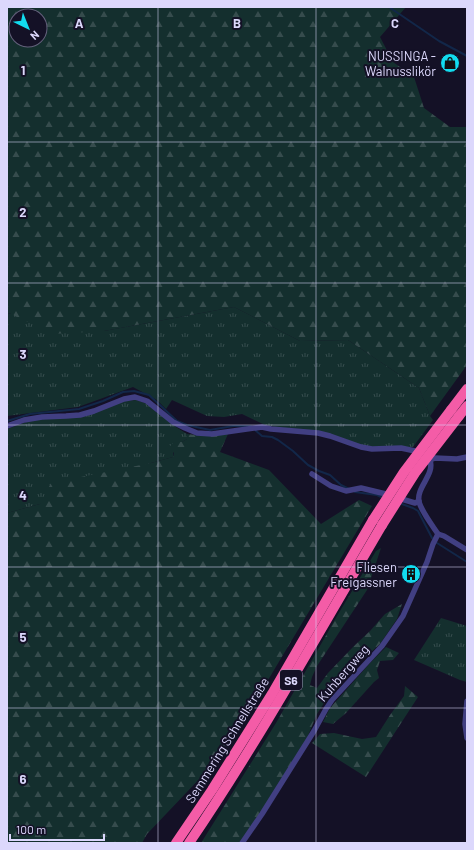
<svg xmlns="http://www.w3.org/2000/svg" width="474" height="850" font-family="Barlow,sans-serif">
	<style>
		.grass { fill: url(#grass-tufts) }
		.forest { fill: url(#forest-firs); fill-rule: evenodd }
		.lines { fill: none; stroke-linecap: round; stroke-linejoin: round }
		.stream { stroke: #122749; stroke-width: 2 }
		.minor { stroke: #413f82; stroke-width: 5.5 }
		.motorway { stroke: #f45ca7; stroke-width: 10 }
		.motorway-bridge { stroke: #f45ca7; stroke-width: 10 }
		.grid { fill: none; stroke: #dcd8fc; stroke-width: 1; stroke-opacity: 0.55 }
		.labels { text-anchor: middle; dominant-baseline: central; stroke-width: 4; stroke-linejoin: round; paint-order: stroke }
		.shield { fill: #141126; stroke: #a09cbc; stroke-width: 1 }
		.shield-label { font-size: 12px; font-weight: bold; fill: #dcd8fc }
		.poi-label { font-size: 13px; fill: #dcd8fc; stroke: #141126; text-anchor: end }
		.street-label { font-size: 13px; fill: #dcd8fc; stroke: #141126 }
		.grid-label { font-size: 13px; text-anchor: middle; font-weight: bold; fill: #dcd8fc; stroke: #141126; stroke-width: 4; stroke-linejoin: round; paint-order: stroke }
	</style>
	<defs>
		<pattern id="grass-tufts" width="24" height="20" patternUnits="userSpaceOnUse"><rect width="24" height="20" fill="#142f2e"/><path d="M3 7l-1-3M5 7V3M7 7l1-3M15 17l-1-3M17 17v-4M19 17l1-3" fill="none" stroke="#364c4d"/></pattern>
		<pattern id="forest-firs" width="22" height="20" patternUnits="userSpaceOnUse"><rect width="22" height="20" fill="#142f2e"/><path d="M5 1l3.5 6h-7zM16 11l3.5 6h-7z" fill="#364c4d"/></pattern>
	</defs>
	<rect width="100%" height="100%" fill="#141126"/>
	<g class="grass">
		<polygon points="234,307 300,341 348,340 419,388 430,416 433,420 413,447 372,447 361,445 319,432 286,429 265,425 242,414 224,417 207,416 172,400 166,409 157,400 133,387 78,407 7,416 7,313 104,331"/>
		<polygon points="136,400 151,405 176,427 187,434 187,439 182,442 174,442 173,457 151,463 40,504 7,513 7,429 29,421 40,419 58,418 125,401"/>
		<polygon points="441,618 467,626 467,682 460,680 414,660"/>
	</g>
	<g class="forest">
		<path d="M7 7H406L380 37 393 62 414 77 424 108 450 127H467V365L430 416 419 388 348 340 300 341 234 307 104 331 53 334 9 313H7ZM16 16H40V40H16Z"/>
		<polygon points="187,434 205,436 228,434 220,452 269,470 321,524 359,500 372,506 225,752 147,834 142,843 7,843 7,513 40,504 51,483 151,463 173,457 174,453 169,447 174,442 182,442 187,439"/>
		<polygon points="381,548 367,590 317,666 312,677 310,685 317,688 328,673 353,647 370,631 385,614 402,604 397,619 380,644 361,661 326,700 317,714 307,738 261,812 239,843 201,843 276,723 337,616 376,551"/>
		<polygon points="386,647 399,653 393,660 380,661 377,670 379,678 374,682 346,713 333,724 323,722 330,708 371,662"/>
		<polygon points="405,686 418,697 366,777 312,743 320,734 334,733 362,739 376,737 390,715 404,696"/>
	</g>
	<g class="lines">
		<g class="stream">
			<polyline points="389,7 439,41 467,56"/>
			<polyline points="7,421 30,414 79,409 103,401 123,392 134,391 149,395 177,421 187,425 210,430 233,426 251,426"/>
			<polyline points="255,430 262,436 272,437 278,440 293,451 308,465 319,471 330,475 341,485 349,489"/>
			<polyline points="355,492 377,495 383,498"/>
			<polyline points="399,503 413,508 418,511 432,538"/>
			<polyline points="437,543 467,562"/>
		</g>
		<g class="minor">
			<polyline points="7,426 24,420 42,417 66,416 80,415 94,411 124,399 135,397 147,401 173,422 185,428 197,433 212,434 262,427 271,429 318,433 330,436 361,447 372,449 401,448 415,451 419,454"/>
			<path d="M467 457 457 459 435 458 430 460C435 475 416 487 419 502 422 512 432 525 438 534L444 536 467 550"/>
			<polyline points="312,474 331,486 346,491 361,488 390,495"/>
			<polyline points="398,498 415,503 419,501"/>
			<polyline points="467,701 465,724 467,738"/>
			<polyline points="242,843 262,814 314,731 326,709 332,700 382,646 403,616 427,562 433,544 438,534"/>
		</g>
		<g class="motorway">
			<polyline points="451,410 467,389"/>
			<polyline points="459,416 467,406"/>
			<polyline points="176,843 212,790 272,694 373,520"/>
			<path d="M189 843C259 740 319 632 382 525"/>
		</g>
		<g class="motorway-bridge">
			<polyline points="373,520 404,472 451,410"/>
			<polyline points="382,525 415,473 459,416"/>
		</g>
	</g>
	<path class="grid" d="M158 7V843M316 7V843M7 142H467M7 283H467M7 425H467M7 567H467M7 708H467"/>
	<defs>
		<symbol id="shop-disc" viewBox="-11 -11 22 22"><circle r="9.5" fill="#12dcef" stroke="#141126"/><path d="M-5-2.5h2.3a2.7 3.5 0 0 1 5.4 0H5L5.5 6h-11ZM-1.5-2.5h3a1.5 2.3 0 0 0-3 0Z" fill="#111"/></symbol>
		<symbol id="building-disc" viewBox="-11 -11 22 22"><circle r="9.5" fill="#12dcef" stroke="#141126"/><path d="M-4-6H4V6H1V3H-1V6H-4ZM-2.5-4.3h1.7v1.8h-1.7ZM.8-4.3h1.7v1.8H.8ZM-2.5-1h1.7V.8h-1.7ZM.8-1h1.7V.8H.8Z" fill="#111"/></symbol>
	</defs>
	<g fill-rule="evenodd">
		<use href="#shop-disc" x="439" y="52" width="22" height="22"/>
		<use href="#building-disc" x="400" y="563" width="22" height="22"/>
	</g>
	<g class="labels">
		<rect class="shield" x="280" y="670" width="22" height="20" rx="3"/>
		<g class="shield-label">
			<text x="291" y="680">S6</text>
		</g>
		<g class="poi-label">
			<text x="436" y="56">NUSSINGA -<tspan x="436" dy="15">Walnusslikör</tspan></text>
			<text x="397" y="567">Fliesen<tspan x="397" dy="15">Freigassner</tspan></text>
		</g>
		<g class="street-label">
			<text transform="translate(343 673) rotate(-49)">Kuhbergweg</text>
			<text transform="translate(227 740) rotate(-58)">Semmering Schnellstraße</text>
		</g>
	</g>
	<g class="grid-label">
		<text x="79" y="28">A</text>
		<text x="237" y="28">B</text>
		<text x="395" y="28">C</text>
		<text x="23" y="75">1</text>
		<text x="23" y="217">2</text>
		<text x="23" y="359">3</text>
		<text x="23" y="500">4</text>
		<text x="23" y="642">5</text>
		<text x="23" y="784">6</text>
	</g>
	<rect width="474" height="850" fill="none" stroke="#dcd8fc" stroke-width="16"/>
	<g transform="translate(28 28) rotate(137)"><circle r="19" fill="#141126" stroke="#64617c"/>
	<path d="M0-3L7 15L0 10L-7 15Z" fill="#12dcef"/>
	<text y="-6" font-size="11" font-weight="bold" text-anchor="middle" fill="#dcd8fc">N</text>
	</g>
	<path d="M10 834v6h94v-6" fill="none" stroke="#dcd8fc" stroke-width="2"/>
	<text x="16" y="834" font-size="12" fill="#dcd8fc" stroke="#141126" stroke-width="3" paint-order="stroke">100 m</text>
</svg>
